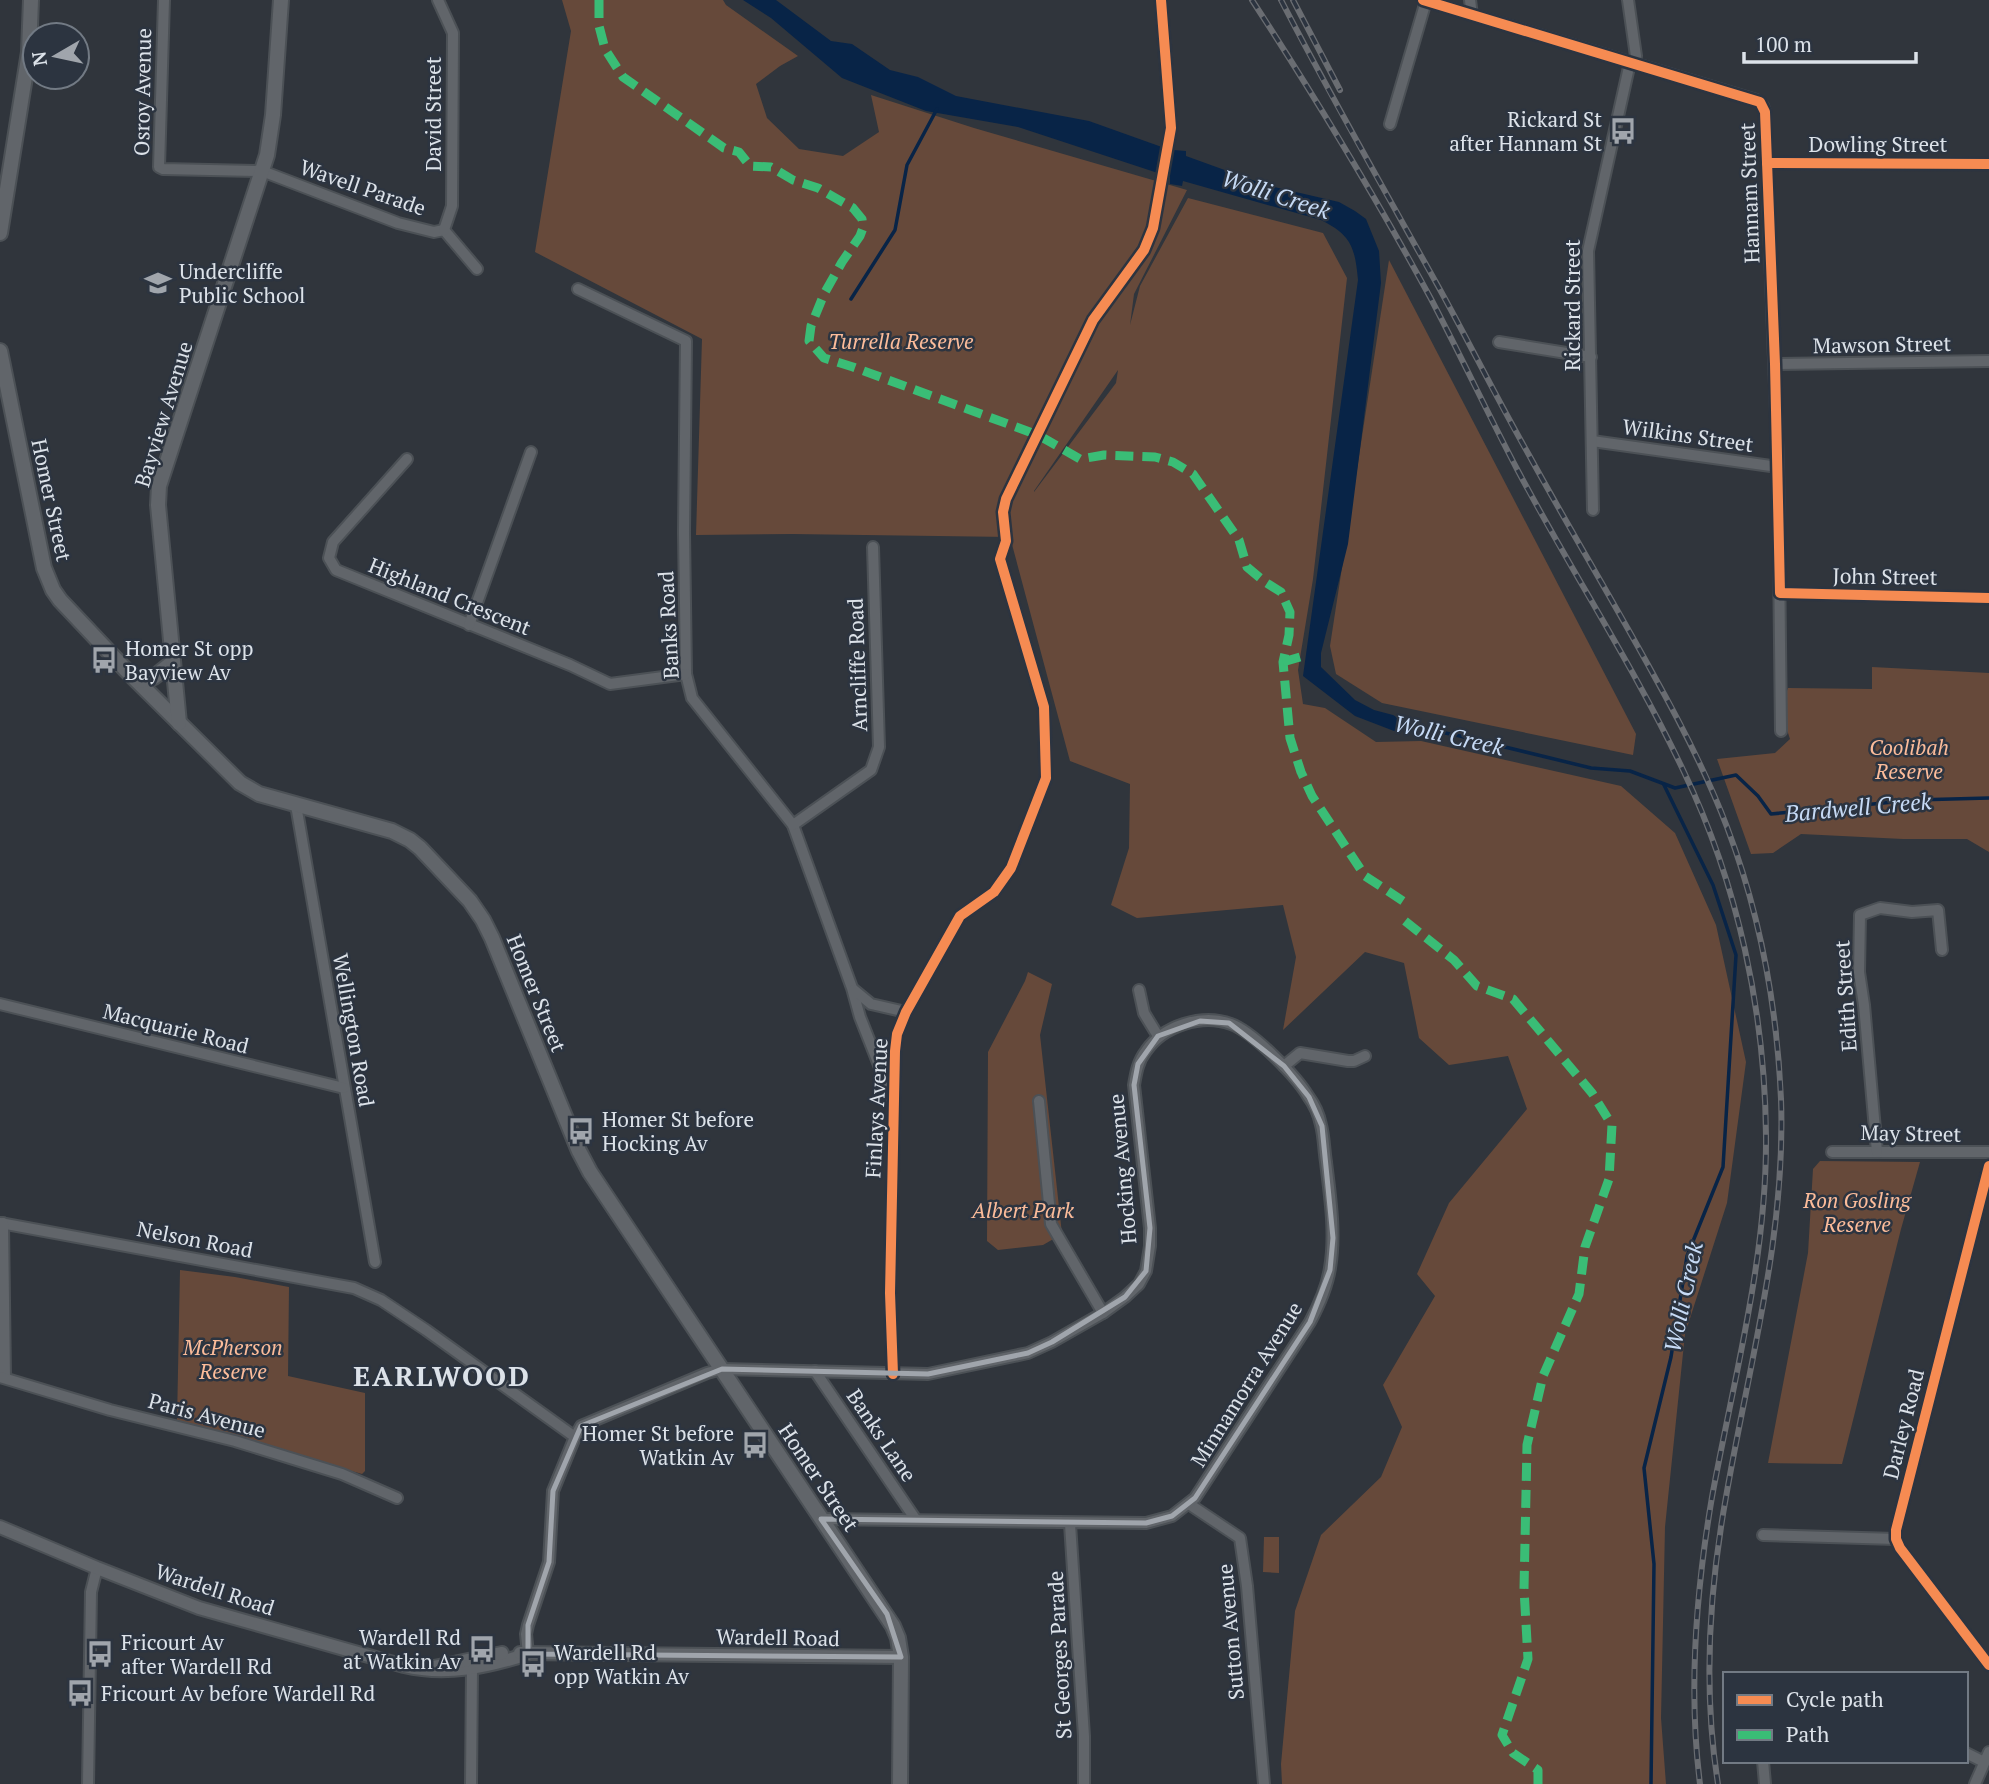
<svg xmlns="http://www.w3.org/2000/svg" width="1989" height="1784" font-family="'PT Serif',serif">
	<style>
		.green { fill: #66493a; fill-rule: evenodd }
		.water { fill: #082447 }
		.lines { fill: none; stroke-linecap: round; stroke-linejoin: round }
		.stream { stroke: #082447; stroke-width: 3.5 }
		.minor-casing { stroke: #4c5156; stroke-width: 14 }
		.tertiary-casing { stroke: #4c5156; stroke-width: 16 }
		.secondary-casing { stroke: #4c5156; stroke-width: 18 }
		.minor { stroke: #61656a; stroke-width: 10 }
		.tertiary { stroke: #61656a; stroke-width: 12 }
		.secondary { stroke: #61656a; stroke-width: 14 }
		.rail-casing { stroke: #6a6d72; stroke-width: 6 }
		.rail { stroke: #2c3440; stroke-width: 3.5; stroke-dasharray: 10; stroke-linecap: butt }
		.quiet { stroke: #3abd76; stroke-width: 9; stroke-dasharray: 18 9; stroke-linecap: butt }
		.cycleway-casing { stroke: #2c3440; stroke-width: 15 }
		.cycleway { stroke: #f68b52; stroke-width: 10 }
		.marked { fill: none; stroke: #a0a5ac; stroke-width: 5; stroke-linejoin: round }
		.labels { text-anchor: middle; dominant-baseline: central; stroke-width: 5; stroke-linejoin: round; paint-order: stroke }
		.street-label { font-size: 21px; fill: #dce2e9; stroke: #2c3440 }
		.poi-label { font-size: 21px; fill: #dce2e9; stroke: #2c3440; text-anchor: start }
		.park-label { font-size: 21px; font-style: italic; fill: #fcbc9a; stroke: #2c3440 }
		.water-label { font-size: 23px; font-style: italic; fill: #c6daf5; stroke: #2c3440 }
		.district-label { font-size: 28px; font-weight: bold; letter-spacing: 2px; fill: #dce2e9; stroke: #2c3440 }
	</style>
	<rect width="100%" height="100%" fill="#30353c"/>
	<g class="green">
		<path d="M562 0H723L726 5 798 56 780 66 756 84 767 118 799 149 843 156 879 132 871 95 974 128 1187 190 1134 294 1130 325 1140 286 1188 198 1323 233 1347 278 1313 579 1298 670 1303 704 1325 708 1376 742 1421 741 1621 786 1675 833 1716 925 1746 1062 1727 1203 1685 1334 1665 1527 1661 1718 1666 1784H1282L1281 1764 1295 1611 1321 1535 1381 1477 1402 1427 1383 1385 1435 1296 1417 1274 1449 1203 1527 1109 1508 1056 1449 1065 1419 1038 1404 963 1365 952 1283 1030 1296 957 1283 905 1137 918 1111 905 1129 848 1130 784 1070 761 1010 537 792 534 696 535 702 339 535 252 571 31ZM1118 370 1116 383 1034 492V491Z"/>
		<polygon points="1389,260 1636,734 1633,755 1382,703 1336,674 1330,646"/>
		<path d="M1872 667 1989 673V852L1967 839H1903L1801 834 1773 853 1751 854 1717 759 1775 753 1790 739C1784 722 1781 705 1788 688L1872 689Z"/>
		<polygon points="1028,972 1052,984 1040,1035 1062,1234 1043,1245 998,1250 987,1241 988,1052 1025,981"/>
		<polygon points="1820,1161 1920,1162 1901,1229 1842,1464 1768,1463 1808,1253 1813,1169"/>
		<polygon points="180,1270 235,1277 289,1287 288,1376 365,1393 365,1471 362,1474 177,1421"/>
		<polygon points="1264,1537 1279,1537 1279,1573 1263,1572"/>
	</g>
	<path class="water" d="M743 0H776L831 41 852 44 890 70 918 77 956 96 1089 121 1173 151 1174 150 1186 151V156L1266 185 1339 202 1355 211 1366 219 1379 251 1381 283 1348 544 1321 653V667L1355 700 1374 710 1393 715 1410 725 1394 731 1355 716 1303 676 1358 280C1355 247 1351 235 1321 220L1183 181 1182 186 1170 184V177L1018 127 926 111 842 78 771 18Z"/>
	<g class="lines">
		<g class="stream">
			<polyline points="851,299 895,230 907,165 937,109"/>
			<polyline points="1406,725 1460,736 1591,768 1630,771 1675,788 1736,775 1758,796 1771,814 1914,800 1989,798"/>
			<polyline points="1651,1784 1654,1564 1644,1468 1671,1357 1687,1256 1723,1167 1736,955 1713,885 1664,785"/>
		</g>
		<defs>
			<g id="minor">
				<polyline points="164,0 159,167 163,169 262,171 398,223 434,232 444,230 477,269"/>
				<polyline points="438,0 453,33 452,206 444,230"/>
				<polyline points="1161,0 1171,128"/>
				<polyline points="1423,0 1756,100 1763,106 1765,112 1778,467 1781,731"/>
				<polyline points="1470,0 1472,15"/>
				<polyline points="1390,124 1426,1"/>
				<polyline points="1767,163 1989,164"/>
				<polyline points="578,289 686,341 684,532 686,674 692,698 793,825 852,988 860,1017 894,1103"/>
				<polyline points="1499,342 1591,357"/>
				<polyline points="1775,364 1989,361"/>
				<polyline points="1592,441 1778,467"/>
				<polyline points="407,459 333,542 329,558 336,570 570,665 610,684 686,674"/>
				<polyline points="1593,510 1588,251 1629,67 1636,56 1628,0"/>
				<polyline points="1780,593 1989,598"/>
				<polyline points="469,625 531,452"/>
				<polyline points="296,805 375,1262"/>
				<polyline points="793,825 871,770 879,747 873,547"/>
				<polyline points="854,990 871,1004 906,1012"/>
				<polyline points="1139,990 1144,1013 1158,1036"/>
				<polyline points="0,1004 344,1088"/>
				<polyline points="1284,1066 1300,1053 1348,1061 1354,1061 1365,1056"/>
				<polyline points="1039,1101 1051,1224 1103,1313"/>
				<polyline points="1832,1152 1989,1152"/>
				<polyline points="1877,1152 1864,1005 1859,972 1860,915 1880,908 1912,912 1938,910 1942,950"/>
				<polyline points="1989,1166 1896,1530 1896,1539 1900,1548 1989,1665"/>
				<polyline points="0,1223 354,1288 381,1300 426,1330 575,1437"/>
				<polyline points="3,1223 5,1378"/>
				<polyline points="815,1371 916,1520"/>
				<polyline points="893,1374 890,1293 895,1051 897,1034 906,1012 960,916 994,892 1011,868 1046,778 1044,707 1000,559"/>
				<polyline points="0,1377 110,1410 235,1441 342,1474 397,1498"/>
				<polyline points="1189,1504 1240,1538 1247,1586 1264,1784"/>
				<polyline points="1070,1524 1084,1736 1084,1784"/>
				<polyline points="1763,1535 1896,1539"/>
				<path d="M528 1654 526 1634 528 1625 549 1562 553 1491 575 1437 581 1426 707 1373 722 1369 928 1374 1028 1353 1052 1342 1103 1313 1125 1297 1139 1284 1146 1271 1150 1246V1228L1134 1085C1136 1073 1138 1061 1146 1051 1163 1026 1202 1013 1231 1024 1253 1032 1296 1076 1308 1096 1314 1104 1319 1115 1321 1125 1324 1136 1324 1150 1326 1162 1330 1196 1336 1233 1330 1268 1327 1288 1319 1305 1310 1322L1195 1498 1172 1516 1146 1523 821 1519"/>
				<polyline points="1966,1753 1984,1762"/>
				<polyline points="1763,1761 1765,1784"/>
				<polyline points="88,1784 91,1592 97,1568"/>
				<polyline points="471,1784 472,1668"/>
				<polyline points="1975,1784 1989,1752"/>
			</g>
			<g id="tertiary">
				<path d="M0 1527 97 1568 199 1608 404 1666C446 1676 487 1667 528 1654"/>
				<polyline points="520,1653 901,1657"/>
				<polyline points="434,1667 502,1653"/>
			</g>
			<g id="secondary">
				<polyline points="0,233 29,52 31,0"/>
				<polyline points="0,351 44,568 53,590 60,600 125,669 240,783 259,794 392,831 410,840 420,848 470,901 483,920 492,938 579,1151 590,1172 893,1626 898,1638 901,1657 900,1784"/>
				<polyline points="139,681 154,677 173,662"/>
				<polyline points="179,723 158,505 159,486 267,155 273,115 281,0"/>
			</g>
		</defs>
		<use href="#minor" class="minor-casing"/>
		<use href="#tertiary" class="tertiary-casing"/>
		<use href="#secondary" class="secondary-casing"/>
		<use href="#minor" class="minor"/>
		<use href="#tertiary" class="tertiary"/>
		<use href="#secondary" class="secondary"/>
		<defs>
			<g id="rail">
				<path d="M1252 0C1315 97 1375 196 1430 297 1460 354 1487 412 1517 469 1571 571 1635 668 1684 772 1738 885 1765 1011 1766 1136 1767 1258 1734 1377 1712 1497 1696 1591 1688 1689 1700 1784"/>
				<path d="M1281 0C1331 97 1385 191 1438 286 1469 342 1497 399 1529 455 1569 528 1612 599 1652 672 1680 722 1707 774 1727 827 1760 914 1777 1007 1781 1099 1786 1236 1749 1364 1726 1497 1709 1591 1703 1690 1718 1784"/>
				<polyline points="1293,0 1340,90"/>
			</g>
		</defs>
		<use href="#rail" class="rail-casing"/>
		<use href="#rail" class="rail"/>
		<g class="quiet">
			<polyline points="599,0 599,26 605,49 623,77 724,148 739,152 750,166 771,167 793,180 818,188 853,208 862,219 863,228 860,236 842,262 824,294 811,326 809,341 824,358 853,367 1038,435 1080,459 1104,455 1155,457 1173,462 1193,474 1239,540 1247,567 1265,582 1281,592 1290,612 1289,635 1283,662 1290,738 1301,772 1312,796 1365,876 1406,903"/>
			<polyline points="1283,662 1300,657"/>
			<polyline points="1405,921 1454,960 1477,986 1513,999 1592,1093 1612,1125 1609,1179 1585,1247 1579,1294 1543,1376 1527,1445 1524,1589 1528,1659 1502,1735 1513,1753 1538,1770 1538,1784"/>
		</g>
		<defs>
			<g id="cycleway">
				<polyline points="1423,0 1760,102 1765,112 1775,364 1780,593 1989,598"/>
				<polyline points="1767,163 1989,164"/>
				<polyline points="1989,1166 1896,1530 1896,1539 1900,1548 1989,1665"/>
				<polyline points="893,1374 890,1293 895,1051 897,1034 906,1012 960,916 994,892 1011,868 1046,778 1044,707 1000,559 1006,541 1003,512 1006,499 1093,320 1144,250 1153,228 1171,128 1161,0"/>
			</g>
		</defs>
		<use href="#cycleway" class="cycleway-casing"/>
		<use href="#cycleway" class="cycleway"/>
	</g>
	<path class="marked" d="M1200 1021 1229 1023 1284 1066 1309 1097 1322 1126 1333 1238 1330 1270 1310 1322 1195 1498 1172 1516 1146 1523 821 1519 887 1614 901 1657 528 1654V1625L549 1562 553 1491 581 1426 722 1369 928 1374 1028 1353 1052 1342 1125 1297 1146 1271 1150 1228 1134 1085 1138 1064 1158 1036Z"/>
	<defs>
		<symbol id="bus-bare" viewBox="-9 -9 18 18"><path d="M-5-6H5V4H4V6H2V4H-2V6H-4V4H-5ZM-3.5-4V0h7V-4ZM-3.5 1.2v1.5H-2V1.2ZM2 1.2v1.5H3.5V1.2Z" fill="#a0a5ac" stroke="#2c3440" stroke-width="2.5" paint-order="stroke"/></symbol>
		<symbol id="school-bare" viewBox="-9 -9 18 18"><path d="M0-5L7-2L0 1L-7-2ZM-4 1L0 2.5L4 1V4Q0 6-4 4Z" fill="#a0a5ac" stroke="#2c3440" stroke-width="2.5" paint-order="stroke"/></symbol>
	</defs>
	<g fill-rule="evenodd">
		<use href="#bus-bare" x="1604" y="112" width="38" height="38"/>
		<use href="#school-bare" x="139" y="264" width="38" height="38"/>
		<use href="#bus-bare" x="85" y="641" width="38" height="38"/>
		<use href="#bus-bare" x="562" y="1112" width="38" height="38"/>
		<use href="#bus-bare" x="736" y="1426" width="38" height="38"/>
		<use href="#bus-bare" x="463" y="1630" width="38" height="38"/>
		<use href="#bus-bare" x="81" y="1635" width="38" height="38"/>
		<use href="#bus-bare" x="514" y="1645" width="38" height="38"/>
		<use href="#bus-bare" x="61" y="1674" width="38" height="38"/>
	</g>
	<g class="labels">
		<g class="street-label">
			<text transform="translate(142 92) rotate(-89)">Osroy Avenue</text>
			<text transform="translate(433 114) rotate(-90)">David Street</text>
			<text x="1878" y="144">Dowling Street</text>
			<text transform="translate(363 187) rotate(19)">Wavell Parade</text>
			<text transform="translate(1749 193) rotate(-92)">Hannam Street</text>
			<text transform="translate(1572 305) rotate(-90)">Rickard Street</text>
			<text transform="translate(1882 344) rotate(-1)">Mawson Street</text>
			<text transform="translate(163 414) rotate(-73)">Bayview Avenue</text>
			<text transform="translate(1688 435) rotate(8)">Wilkins Street</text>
			<text transform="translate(52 500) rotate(78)">Homer Street</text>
			<text transform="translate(1885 576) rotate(1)">John Street</text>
			<text transform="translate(450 596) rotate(22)">Highland Crescent</text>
			<text transform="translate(668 625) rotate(-93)">Banks Road</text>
			<text transform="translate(857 665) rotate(-92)">Arncliffe Road</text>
			<text transform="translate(537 993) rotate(68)">Homer Street</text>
			<text transform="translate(1845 996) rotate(-94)">Edith Street</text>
			<text transform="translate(176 1028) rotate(14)">Macquarie Road</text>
			<text transform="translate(354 1030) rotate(80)">Wellington Road</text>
			<text transform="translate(876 1108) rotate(-87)">Finlays Avenue</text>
			<text transform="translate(1911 1133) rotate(1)">May Street</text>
			<text transform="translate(1122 1169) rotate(-95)">Hocking Avenue</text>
			<text transform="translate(195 1239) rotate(11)">Nelson Road</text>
			<text transform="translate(1246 1384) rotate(-58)">Minnamorra Avenue</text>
			<text transform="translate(207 1415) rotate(15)">Paris Avenue</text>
			<text transform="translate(1903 1424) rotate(-76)">Darley Road</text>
			<text transform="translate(882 1435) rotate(56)">Banks Lane</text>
			<text transform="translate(819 1477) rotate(56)">Homer Street</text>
			<text transform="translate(215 1589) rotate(18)">Wardell Road</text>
			<text transform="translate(1230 1632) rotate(-95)">Sutton Avenue</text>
			<text transform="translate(778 1637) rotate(1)">Wardell Road</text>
			<text transform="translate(1059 1655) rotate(-93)">St Georges Parade</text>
		</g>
		<g class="poi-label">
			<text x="1602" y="119" text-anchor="end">Rickard St<tspan x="1602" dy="24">after Hannam St</tspan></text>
			<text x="179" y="271">Undercliffe<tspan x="179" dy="24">Public School</tspan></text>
			<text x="125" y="648">Homer St opp<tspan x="125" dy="24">Bayview Av</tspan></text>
			<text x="602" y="1119">Homer St before<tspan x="602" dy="24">Hocking Av</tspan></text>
			<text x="734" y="1433" text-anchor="end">Homer St before<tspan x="734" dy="24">Watkin Av</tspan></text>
			<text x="461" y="1637" text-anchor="end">Wardell Rd<tspan x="461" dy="24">at Watkin Av</tspan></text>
			<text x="121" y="1642">Fricourt Av<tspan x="121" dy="24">after Wardell Rd</tspan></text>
			<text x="554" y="1652">Wardell Rd<tspan x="554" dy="24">opp Watkin Av</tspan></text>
			<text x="101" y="1693">Fricourt Av before Wardell Rd</text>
		</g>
		<g class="park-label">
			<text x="901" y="341">Turrella Reserve</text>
			<text x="1909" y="747">Coolibah<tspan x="1909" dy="24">Reserve</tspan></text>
			<text x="1857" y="1200">Ron Gosling<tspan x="1857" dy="24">Reserve</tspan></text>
			<text x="1023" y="1210">Albert Park</text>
			<text x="233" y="1347">McPherson<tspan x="233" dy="24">Reserve</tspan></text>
		</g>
		<g class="water-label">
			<text transform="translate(1276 194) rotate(18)">Wolli Creek</text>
			<text transform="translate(1449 735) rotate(13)">Wolli Creek</text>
			<text transform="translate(1858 807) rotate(-5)">Bardwell Creek</text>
			<text transform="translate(1683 1297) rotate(-78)">Wolli Creek</text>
		</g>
		<g class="district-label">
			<text x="442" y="1375">EARLWOOD</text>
		</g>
	</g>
	<rect x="1723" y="1672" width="245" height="91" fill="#2c3440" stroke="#727a84" stroke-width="2"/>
	<rect x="1737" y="1695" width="35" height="10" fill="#f68b52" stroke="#727a84" stroke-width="2"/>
	<text x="1786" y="1707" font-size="21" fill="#dce2e9">Cycle path</text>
	<rect x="1737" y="1730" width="35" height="10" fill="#3abd76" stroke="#727a84" stroke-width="2"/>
	<text x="1786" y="1742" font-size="21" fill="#dce2e9">Path</text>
	<g transform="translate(56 56) rotate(261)"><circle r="33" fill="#2c3440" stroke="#727a84" stroke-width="2"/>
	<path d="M0-5L12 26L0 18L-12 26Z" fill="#a0a5ac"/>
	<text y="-10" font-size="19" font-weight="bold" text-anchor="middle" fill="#dce2e9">N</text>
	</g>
	<path d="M1744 52v10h172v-10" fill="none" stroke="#dce2e9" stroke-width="3.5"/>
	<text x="1755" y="52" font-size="21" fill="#dce2e9" stroke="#2c3440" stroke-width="5" paint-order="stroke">100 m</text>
</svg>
